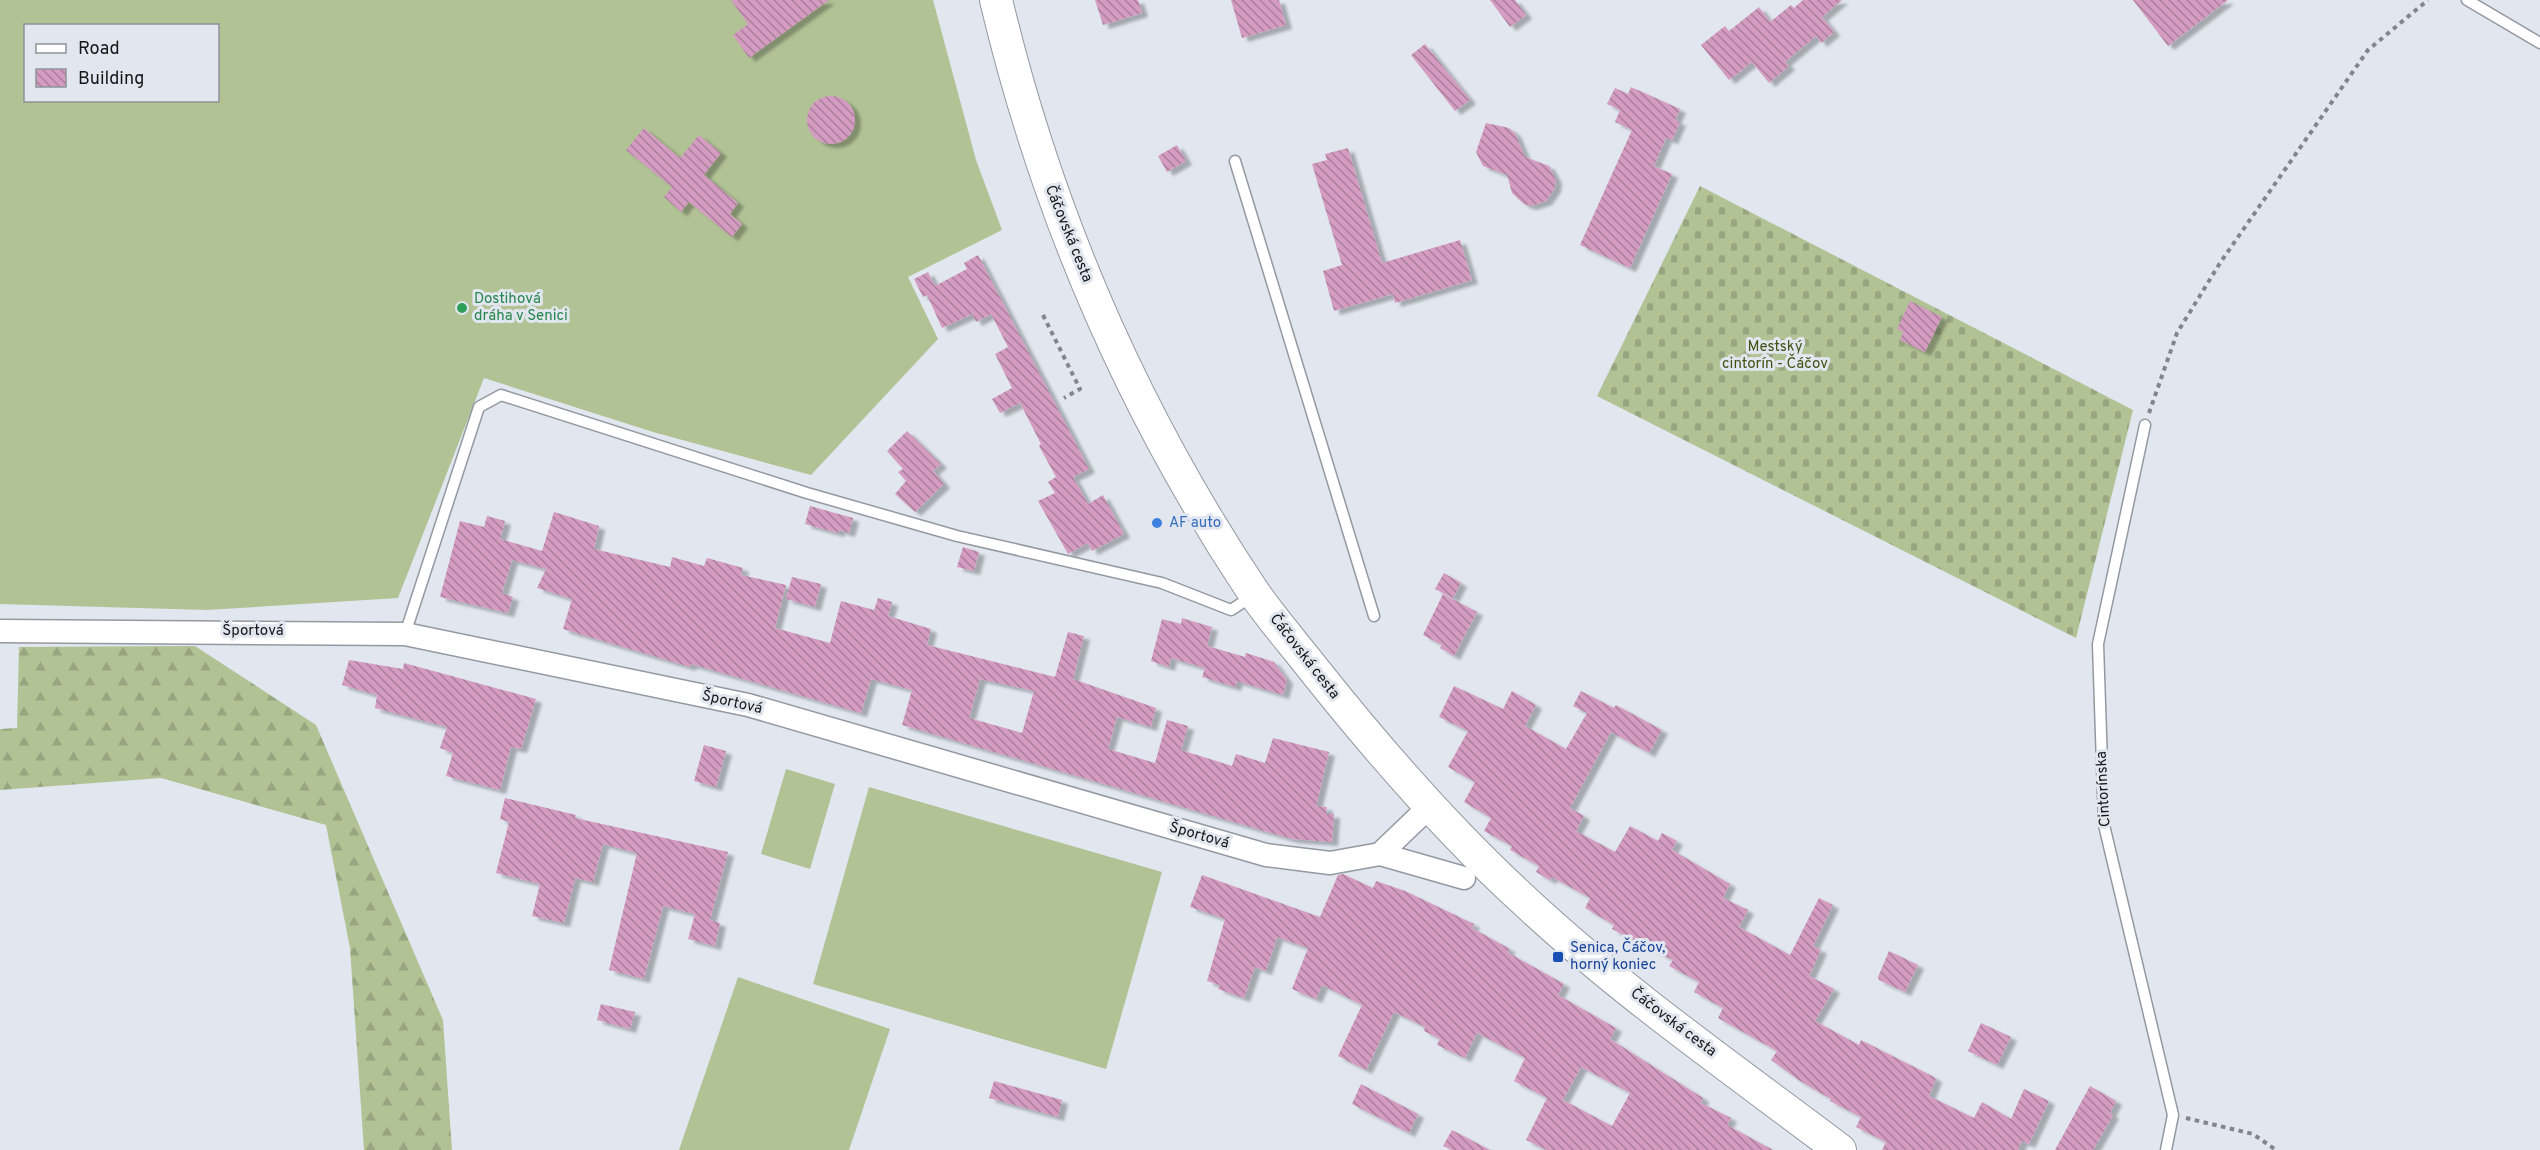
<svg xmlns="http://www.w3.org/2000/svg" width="2540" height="1150" font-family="Overpass,sans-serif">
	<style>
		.forest { fill: url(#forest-firs) }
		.cemetery { fill: url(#cemetery-stones) }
		.pitch { fill: #b1c295; fill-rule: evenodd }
		.building { fill: url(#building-back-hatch); fill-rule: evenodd; filter: url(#shadow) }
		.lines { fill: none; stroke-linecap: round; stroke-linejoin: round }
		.lane-casing { stroke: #9498a1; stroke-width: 13 }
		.street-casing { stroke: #9498a1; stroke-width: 25 }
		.secondary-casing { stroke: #9498a1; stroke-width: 34 }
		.path { stroke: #82858c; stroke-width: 4; stroke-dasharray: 4.5 4.5; stroke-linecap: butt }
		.lane { stroke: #fff; stroke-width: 10 }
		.street { stroke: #fff; stroke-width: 22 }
		.secondary { stroke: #fff; stroke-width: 32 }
		.leisure-dot { fill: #2e9e5b; stroke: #e1e6ef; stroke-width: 2 }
		.shop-dot { fill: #3f7fe0; stroke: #e1e6ef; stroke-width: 2 }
		.transit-dot { fill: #1a4fb4; stroke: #e1e6ef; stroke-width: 2 }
		.labels { text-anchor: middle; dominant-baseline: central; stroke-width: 6; stroke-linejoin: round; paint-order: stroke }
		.street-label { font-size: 15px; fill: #141619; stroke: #e1e6ef }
		.leisure-label { font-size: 15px; fill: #27864d; stroke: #e1e6ef; text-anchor: start }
		.park-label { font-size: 15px; fill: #405314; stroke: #e1e6ef }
		.shop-label { font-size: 15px; fill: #366cbe; stroke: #e1e6ef; text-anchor: start }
		.transit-label { font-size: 15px; fill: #164399; stroke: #e1e6ef; text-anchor: start }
	</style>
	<defs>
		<pattern id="forest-firs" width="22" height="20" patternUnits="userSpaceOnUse" patternTransform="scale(1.5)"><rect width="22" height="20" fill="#b1c295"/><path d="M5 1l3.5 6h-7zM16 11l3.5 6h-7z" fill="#97a680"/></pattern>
		<pattern id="cemetery-stones" width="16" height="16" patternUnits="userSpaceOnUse" patternTransform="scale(1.5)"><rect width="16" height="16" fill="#b1c295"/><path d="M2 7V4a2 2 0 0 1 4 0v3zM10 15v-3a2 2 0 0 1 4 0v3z" fill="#97a680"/></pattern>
		<pattern id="building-back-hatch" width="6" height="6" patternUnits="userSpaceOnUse" patternTransform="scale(1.5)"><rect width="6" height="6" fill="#d49cc1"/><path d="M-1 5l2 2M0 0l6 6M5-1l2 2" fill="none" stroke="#ab7e9c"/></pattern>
		<filter id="shadow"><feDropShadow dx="6" dy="4" stdDeviation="1.5" flood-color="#0004"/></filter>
	</defs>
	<rect width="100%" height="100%" fill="#e1e6ef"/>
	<polygon class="forest" points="195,646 316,725 443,1020 452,1150 364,1150 350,948 326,825 161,778 0,790 0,729 17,728 19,647"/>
	<polygon class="cemetery" points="1700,186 2133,410 2076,638 1597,396"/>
	<g class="pitch">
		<path d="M0 0H933L976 160 1002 230 908 277 938 339 811 475 653 432 484 378 398 598 207 610 0 604ZM26 26H218V100H26Z"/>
		<polygon points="786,769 835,784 810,869 761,854"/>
		<polygon points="869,787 1162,872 1106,1069 813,984"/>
		<polygon points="738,977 890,1029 849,1150 679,1150"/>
	</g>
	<g class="building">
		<polygon points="731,0 829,0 749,58 733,35 748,24"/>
		<polygon points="1095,0 1138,0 1142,13 1103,25"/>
		<polygon points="1231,0 1279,0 1286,25 1242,38"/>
		<polygon points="1490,0 1515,0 1526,15 1510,27"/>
		<polygon points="1803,0 1842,0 1822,17 1834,32 1821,43 1816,36 1785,62 1789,66 1769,83 1752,62 1729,80 1701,45 1725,26 1729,31 1759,7 1770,22 1791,5 1794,8"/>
		<polygon points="2133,0 2228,0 2168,46"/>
		<polygon points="1425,44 1470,100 1455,111 1411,55"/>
		<polygon points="1631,87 1680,109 1675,120 1680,122 1672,140 1666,138 1654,166 1672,174 1630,268 1580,245 1632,130 1615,122 1620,110 1607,104 1615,88 1628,94"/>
		<circle cx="831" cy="120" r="24"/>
		<polygon points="1486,123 1509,128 1515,133 1525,157 1549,166 1556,180 1555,188 1546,201 1531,206 1524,204 1512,193 1507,175 1483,166 1476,152"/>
		<polygon points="644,128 680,158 699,135 721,153 704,175 738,203 730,214 742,224 732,237 689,202 681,212 664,197 672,187 626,150"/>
		<polygon points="1177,145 1186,161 1167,172 1158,156"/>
		<polygon points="1348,148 1382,263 1460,240 1472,280 1395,303 1393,294 1334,311 1323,271 1342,265 1312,164 1327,160 1325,154"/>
		<polygon points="978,255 1089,469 1073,477 1088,504 1103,495 1124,534 1092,551 1088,543 1068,554 1038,501 1055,493 1048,482 1056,477 1039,446 1041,444 1020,403 1000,413 992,399 1012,388 995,354 1008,347 991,314 976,322 972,314 942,328 927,295 923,297 914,279 928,272 935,286 967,269 964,263"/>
		<polygon points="1910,301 1942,317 1925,352 1900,340 1903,332 1897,329"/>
		<polygon points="907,431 941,464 933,471 944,484 915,512 895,494 906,481 898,472 903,469 887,451"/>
		<polygon points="810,506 853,518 849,533 839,530 838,533 805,524"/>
		<path d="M554 512 599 526 594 549 670 567 672 557 704 566 707 558 743 568 741 575 786 585 775 628 830 643 841 601 874 610 878 598 892 602 888 616 931 629 927 645 1055 677 1068 632 1084 636 1073 679 1156 708 1151 727 1117 717 1108 749 1155 763 1167 720 1188 726 1181 750 1232 766 1236 754 1265 763 1273 738 1329 752 1316 806 1327 807 1326 814H1334L1332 842 1292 839 902 725 912 690 871 679 861 713 691 664 690 667 563 629 572 599 537 588 546 569 512 560 502 593 513 597 508 613 440 597 460 521 484 527 487 516 505 521 500 539 542 551ZM980 679 1034 691 1022 733 969 718Z"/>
		<polygon points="963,547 979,552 974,571 957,567"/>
		<polygon points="1444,573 1461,583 1453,598 1435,589"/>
		<polygon points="792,577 821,584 815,607 786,599"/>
		<polygon points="1443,594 1477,612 1454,656 1440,648 1442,645 1423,635"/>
		<polygon points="1182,618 1212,627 1207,646 1245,657 1246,653 1274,662 1287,680 1283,695 1237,681 1235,687 1202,677 1205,668 1171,658 1169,667 1151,661 1162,619 1181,624"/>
		<polygon points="349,660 403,669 404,663 536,699 521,749 511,747 500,790 446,776 453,753 440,748 447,727 375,708 377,695 342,685"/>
		<polygon points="1454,686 1503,709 1512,691 1536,705 1525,726 1566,749 1587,713 1573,706 1581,691 1614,708 1616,705 1662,730 1649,753 1611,732 1570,808 1584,816 1576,831 1615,852 1630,826 1658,841 1662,833 1677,841 1672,850 1730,884 1723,898 1748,910 1739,927 1790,955 1819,898 1833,905 1813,946 1821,950 1809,976 1834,989 1815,1021 1859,1045 1861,1040 1934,1077 1936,1079 1929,1096 1974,1118 1982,1102 2011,1119 2024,1089 2049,1101 2029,1144 2022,1141 2018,1150 1882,1150 1886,1142 1856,1127 1861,1117 1830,1101 1831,1099 1800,1081 1771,1060 1777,1051 1718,1018 1723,1008 1694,992 1699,982 1669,966 1673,960 1612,929 1614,925 1585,908 1590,898 1552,877 1550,880 1536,872 1539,866 1510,850 1512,846 1484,831 1491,818 1464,802 1475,782 1448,767 1468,731 1439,717"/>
		<polygon points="704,745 726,751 716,787 694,781"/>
		<polygon points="505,798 576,815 575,818 728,852 710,920 720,923 715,946 688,939 695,914 663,906 644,979 609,970 637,853 603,844 593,882 575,878 564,923 532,916 540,884 496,873 509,822 500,819"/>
		<path d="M1343 874 1373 888 1376 881 1405 891 1474 924 1472 928 1510 949 1507 952 1564 984 1558 995 1616 1028 1610 1039 1703 1098 1701 1103 1731 1118 1727 1125 1773 1150H1547L1526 1140 1547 1098 1514 1081 1525 1058 1477 1033 1465 1058 1437 1045 1440 1039 1424 1031 1425 1027 1394 1012 1366 1070 1338 1056 1362 1005 1322 985 1316 999 1292 989 1308 948 1277 937 1266 971 1255 967 1244 998 1218 989 1220 985 1207 981 1225 919 1190 907 1202 875 1320 917 1338 875ZM1581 1067 1630 1093 1612 1126 1563 1100Z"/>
		<polygon points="1889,951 1918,965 1905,992 1879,980 1878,977"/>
		<polygon points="601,1004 635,1012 630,1029 597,1020"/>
		<polygon points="1981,1023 2011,1037 1997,1065 1968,1051"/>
		<polygon points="994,1081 1062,1100 1058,1117 989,1098"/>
		<polygon points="1361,1084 1418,1114 1409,1133 1352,1104"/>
		<polygon points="2090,1086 2116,1101 2110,1113 2113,1115 2093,1150 2055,1150"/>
		<polygon points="1452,1130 1490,1150 1452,1150 1443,1146"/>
	</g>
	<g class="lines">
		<defs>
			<g id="lane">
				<polyline points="2467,0 2540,43"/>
				<polyline points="1235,161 1374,616"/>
				<polyline points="2145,425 2098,644 2104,825 2173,1115 2166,1150"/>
				<polyline points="405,634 479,407 501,395 807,493 957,536 1162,583 1231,610 1254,595"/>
			</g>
			<g id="street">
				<polyline points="0,631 405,634 748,705 1266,855 1330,863 1380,854 1429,807"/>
				<polyline points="1380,854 1464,878"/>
			</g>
			<path id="secondary" d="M996 0C1046 210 1132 410 1252 590 1271 618 1294 644 1315 671 1381 754 1450 833 1528 904 1625 994 1734 1070 1840 1150"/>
		</defs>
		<use href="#lane" class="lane-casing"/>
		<use href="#street" class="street-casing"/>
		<use href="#secondary" class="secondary-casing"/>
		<g class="path">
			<polyline points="1043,315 1080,389 1064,398"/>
			<polyline points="2149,413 2177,333 2220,263 2368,50 2428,0"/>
			<polyline points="2186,1118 2253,1134 2276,1150"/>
		</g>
		<use href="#lane" class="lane"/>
		<use href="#street" class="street"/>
		<use href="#secondary" class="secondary"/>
	</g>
	<circle class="leisure-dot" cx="462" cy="308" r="6"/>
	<circle class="shop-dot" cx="1157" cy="523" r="6"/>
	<rect class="transit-dot" x="1552" y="951" width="12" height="12" rx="3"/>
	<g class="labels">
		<g class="street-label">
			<text transform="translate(1068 234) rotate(68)">Čáčovská cesta</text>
			<text x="253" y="631">Športová</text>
			<text transform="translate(1304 657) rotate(52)">Čáčovská cesta</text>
			<text transform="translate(732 703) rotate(13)">Športová</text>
			<text transform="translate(2104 789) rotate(-93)">Cintorínska</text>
			<text transform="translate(1199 836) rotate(16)">Športová</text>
			<text transform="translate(1673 1023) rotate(37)">Čáčovská cesta</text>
		</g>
		<g class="leisure-label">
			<text x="474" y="299">Dostihová<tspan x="474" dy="17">dráha v Senici</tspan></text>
		</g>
		<g class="park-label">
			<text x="1775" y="347">Mestský<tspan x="1775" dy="17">cintorín - Čáčov</tspan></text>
		</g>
		<g class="shop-label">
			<text x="1169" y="523">AF auto</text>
		</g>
		<g class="transit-label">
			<text x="1570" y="948">Senica, Čáčov,<tspan x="1570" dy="17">horný koniec</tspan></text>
		</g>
	</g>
	<rect x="24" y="24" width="195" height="78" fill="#e1e6ef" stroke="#8f9399" stroke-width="1.5"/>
	<rect x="36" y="44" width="30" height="9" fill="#ffffff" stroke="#8f9399" stroke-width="1.5"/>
	<text x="78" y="54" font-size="18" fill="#141619">Road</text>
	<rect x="36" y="69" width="30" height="18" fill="url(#building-back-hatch)" stroke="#8f9399" stroke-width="1.5"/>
	<text x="78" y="84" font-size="18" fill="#141619">Building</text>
</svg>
